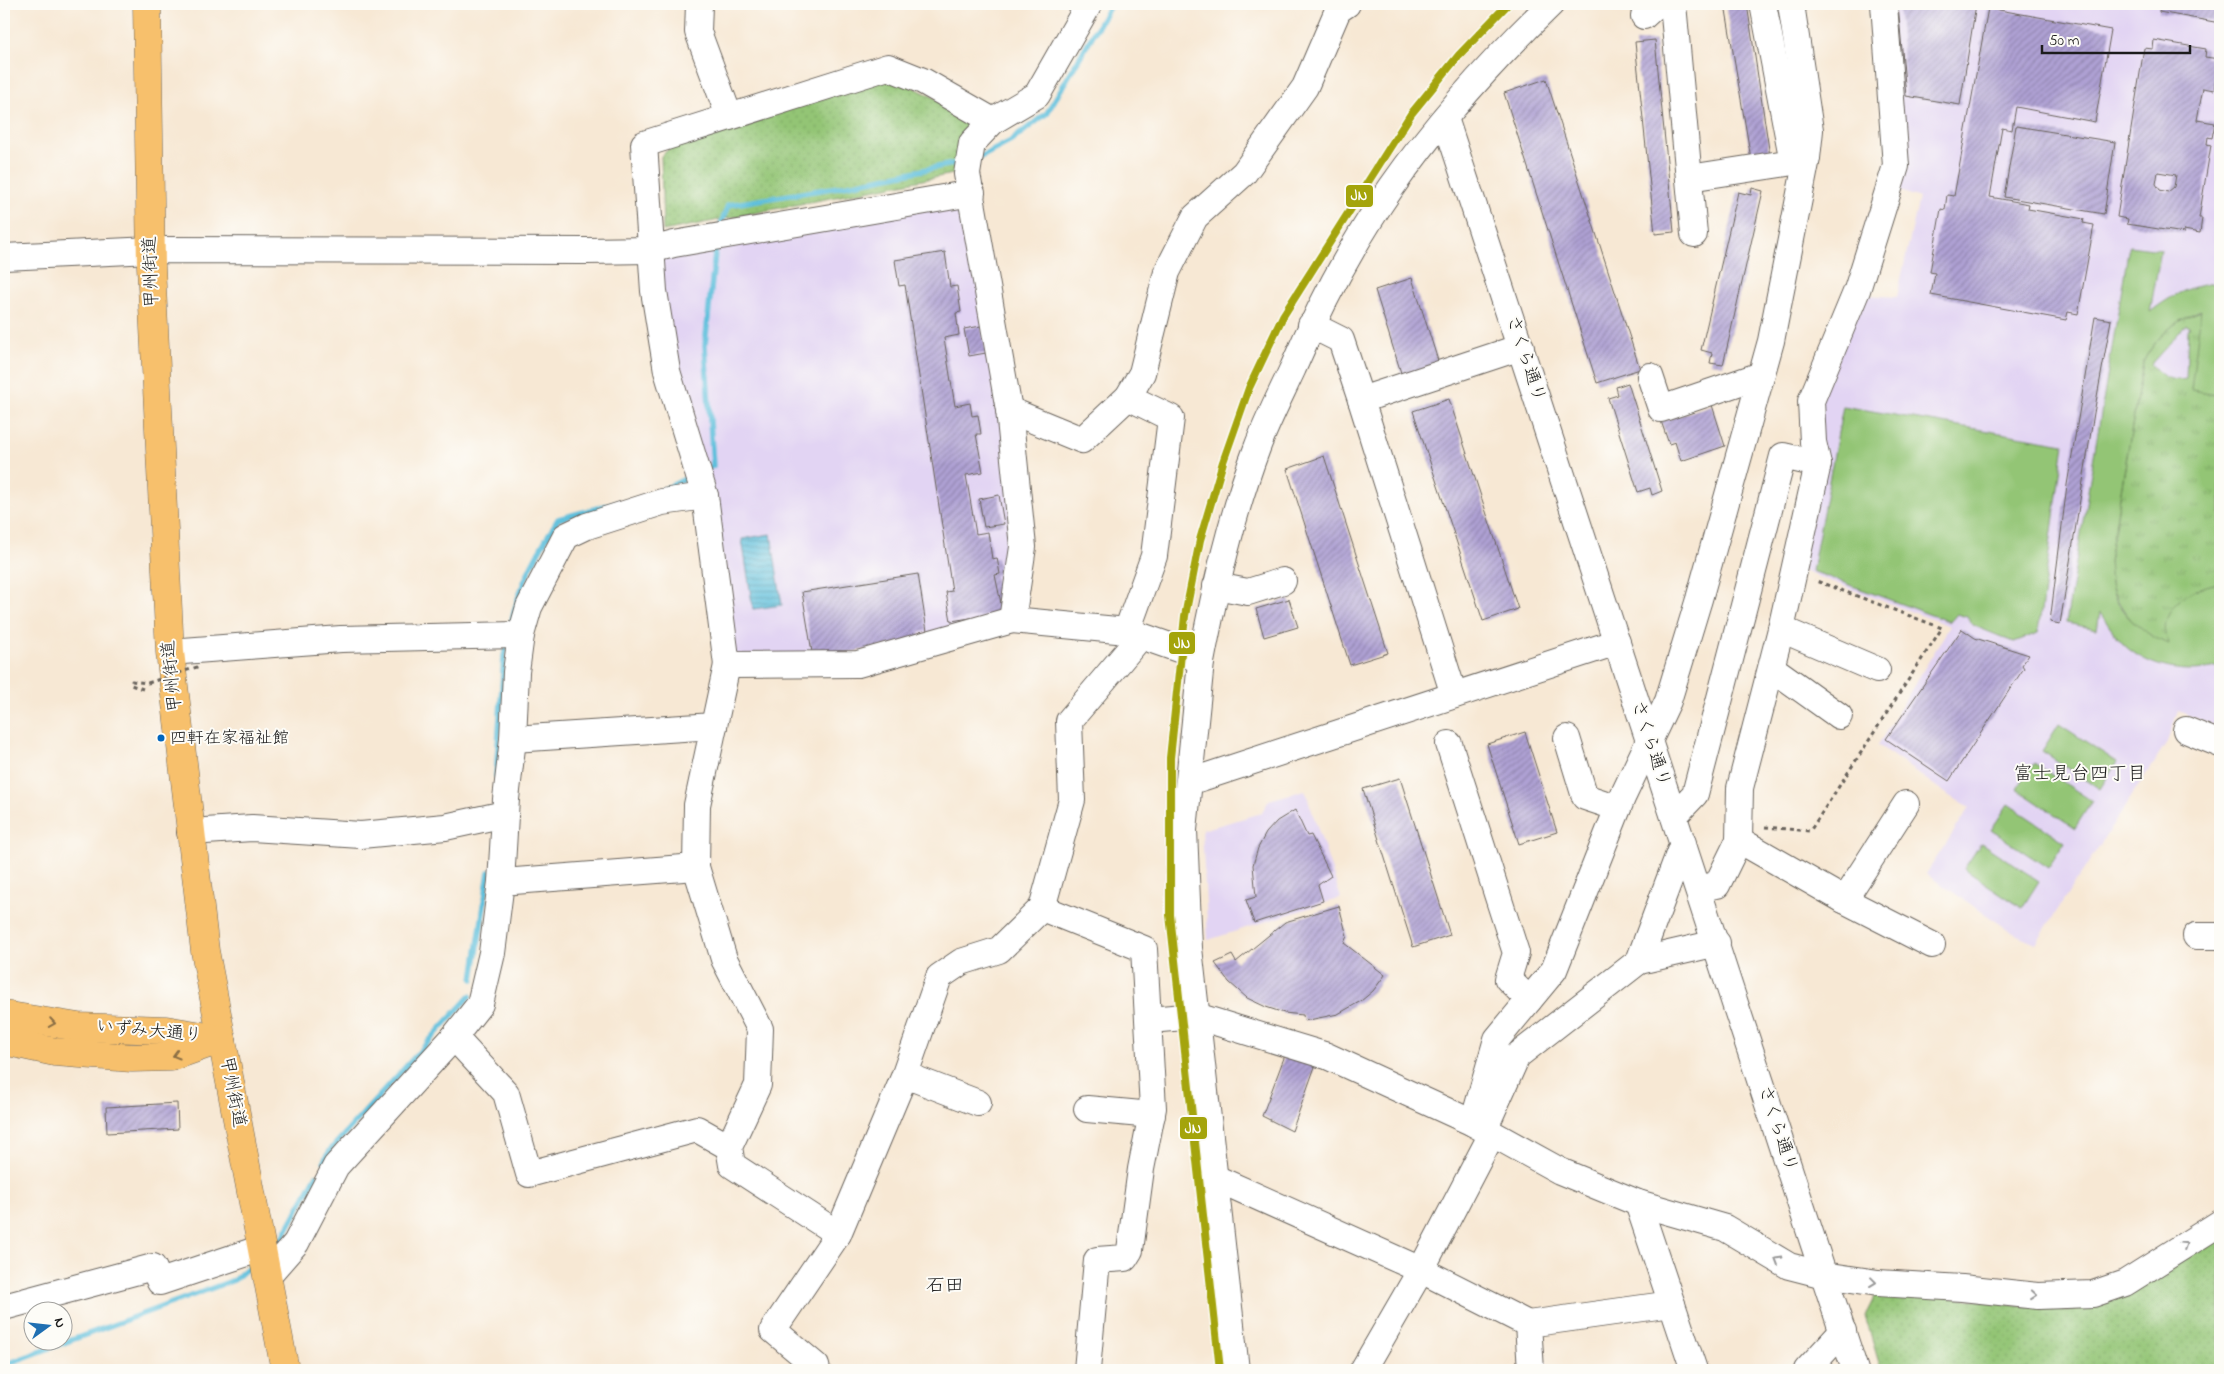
<svg xmlns="http://www.w3.org/2000/svg" width="2224" height="1374" font-family="'Indie Flower','Klee One',sans-serif">
	<style>
		.built { fill: #e2d4f3 }
		.grass { fill: url(#grass-tufts); stroke: #587048; fill-rule: evenodd }
		.park { fill: url(#park-dots); stroke: #587048 }
		.pitch { fill: #93c575; stroke: #587048 }
		.water { fill: url(#water-rules); stroke: #3d6e7c }
		.lines { fill: none; stroke-linecap: round; stroke-linejoin: round }
		.stream { stroke: #5ebfdc; stroke-width: 5.5 }
		.building { fill: url(#building-hatch); fill-rule: evenodd }
		.minor-casing { stroke: #69635c; stroke-width: 28 }
		.major-casing { stroke: #69635c; stroke-width: 29 }
		.path { stroke: #69635c; stroke-width: 3; stroke-dasharray: 4 4; stroke-linecap: butt }
		.minor { stroke: #fff; stroke-width: 26 }
		.major { stroke: #f7c06c; stroke-width: 28 }
		.path-bridge { stroke: #69635c; stroke-width: 3; stroke-dasharray: 4 4; stroke-linecap: butt }
		.rail-1-casing { stroke: #fdfcf7; stroke-width: 11 }
		.rail-1 { stroke: #a4a40b; stroke-width: 8 }
		.oneway { stroke: #8a6e44 }
		.oneway2 { stroke: #999 }
		.bus-dot { fill: #0065bd; stroke: #fdfcf7; stroke-width: 2 }
		.labels { text-anchor: middle; dominant-baseline: central; stroke-width: 4; stroke-linejoin: round; paint-order: stroke }
		.bus-label { font-size: 17px; fill: #1c1c1c; stroke: #fdfcf7; text-anchor: start }
		.street-label { font-size: 18px; fill: #1c1c1c; stroke: #fdfcf7 }
		.neighbourhood-label { font-size: 19px; fill: #1c1c1c; stroke: #fdfcf7 }
		.line-badge { stroke: #fdfcf7; stroke-width: 2 }
		.badge-label { font-size: 14px; text-anchor: middle; font-weight: bold; fill: #fff }
	</style>
	<defs>
		<pattern id="grass-tufts" width="24" height="20" patternUnits="userSpaceOnUse" patternTransform="scale(1.25)"><rect width="24" height="20" fill="#93c575"/><path d="M3 7l-1-3M5 7V3M7 7l1-3M15 17l-1-3M17 17v-4M19 17l1-3" fill="none" stroke="#7ea965"/></pattern>
		<pattern id="park-dots" width="8" height="8" patternUnits="userSpaceOnUse" patternTransform="scale(1.25)"><rect width="8" height="8" fill="#93c575"/><path d="M2 2h.1M6 6h.1" fill="none" stroke="#7ea965" stroke-width="1.8" stroke-linecap="round"/></pattern>
		<pattern id="water-rules" width="6" height="5" patternUnits="userSpaceOnUse" patternTransform="scale(1.25)"><rect width="6" height="5" fill="#5ebfdc"/><path d="M0 2.5h6" fill="none" stroke="#4d9ab2"/></pattern>
		<pattern id="building-hatch" width="6" height="6" patternUnits="userSpaceOnUse" patternTransform="scale(1.25)"><rect width="6" height="6" fill="#afa1d4"/><path d="M-1 1l2-2M0 6l6-6M5 7l2-2" fill="none" stroke="#8e82ab"/></pattern>
	</defs>
	<rect width="100%" height="100%" fill="#fdfcf7"/>
	<filter id="ink" filterUnits="userSpaceOnUse"><feTurbulence type="fractalNoise" baseFrequency=".02" numOctaves="2"/><feDisplacementMap in="SourceGraphic" scale="10" xChannelSelector="R" yChannelSelector="G"/><feConvolveMatrix kernelMatrix="1 2 1 2 8 2 1 2 1" color-interpolation-filters="sRGB"/></filter>
	<filter id="wash" filterUnits="userSpaceOnUse"><feTurbulence type="fractalNoise" baseFrequency=".0096" numOctaves="4" result="noise"/><feDisplacementMap in="SourceGraphic" scale="20" xChannelSelector="R" yChannelSelector="G"/><feGaussianBlur stdDeviation="1.12" result="paint"/><feColorMatrix in="noise" values="0 0 0 0 0 0 0 0 0 0 0 0 0 0 0 0 0 1.4 0 .05"/><feComposite in="paint" operator="in"/></filter>
	<g filter="url(#wash)">
		<rect width="100%" height="100%" fill="#f7e8d4"/>
		<g class="built">
			<polygon points="1889,4 2220,4 2220,728 2178,711 2167,742 2036,943 2015,934 1926,874 1970,807 1951,797 1878,745 1950,626 1803,571 1818,403 1866,295 1897,297 1919,198 1898,190"/>
			<polygon points="972,193 1009,410 1012,620 727,665 651,250"/>
			<polygon points="1305,790 1341,898 1208,940 1202,830 1262,813 1269,800"/>
		</g>
		<path class="grass" d="M2220 307V643C2204 644 2187 646 2170 645 2145 643 2120 610 2112 588 2109 580 2110 570 2109 561L2143 362C2160 330 2184 312 2220 307ZM2186 325 2190 327 2188 330 2186 379C2170 382 2161 376 2151 364Z"/>
		<g class="park">
			<polygon points="891,76 983,122 958,173 663,231 661,156 670,148"/>
			<polygon points="2220,1236 2220,1370 1881,1370 1865,1316 1879,1288 2068,1311 2112,1300"/>
		</g>
		<g class="pitch">
			<path d="M2129 246 2161 250 2150 312C2172 295 2192 284 2220 283V372L2217 394 2191 390 2201 310C2174 321 2157 336 2143 362L2109 561C2110 569 2110 577 2111 584 2116 613 2143 633 2168 644 2167 638 2164 629 2166 622 2172 597 2199 586 2220 583V666C2187 675 2150 669 2124 645 2115 636 2108 624 2100 613L2097 629 2066 623Z"/>
			<polygon points="1843,406 2064,444 2038,633 2014,642 1972,625 1967,617 1957,614 1950,622 1812,571"/>
			<polygon points="2059,724 2117,762 2100,789 2042,751"/>
			<polygon points="2034,763 2092,801 2075,828 2017,789"/>
			<polygon points="2008,804 2065,842 2048,868 1991,830"/>
			<polygon points="1981,843 2039,881 2022,908 1964,869"/>
		</g>
		<polygon class="water" points="771,534 782,605 753,609 742,539"/>
		<g class="lines">
			<g class="stream">
				<polyline points="977,159 1011,141 1047,113 1111,4"/>
				<polyline points="719,230 728,205 838,187 963,162"/>
				<polyline points="704,470 713,466 705,345 716,244"/>
				<polyline points="661,491 693,475"/>
				<path d="M511 624C520 583 536 555 558 519L616 503"/>
				<polyline points="496,776 504,656 507,643"/>
				<polyline points="473,979 489,872"/>
				<polyline points="324,1161 331,1149 470,996"/>
				<polyline points="271,1247 283,1237 316,1176"/>
				<polyline points="4,1365 234,1280 254,1262"/>
			</g>
		</g>
		<g id="blocks">
			<g class="building">
				<polygon points="1725,4 1747,4 1770,156 1751,159"/>
				<polygon points="1898,4 1976,4 1960,105 1906,96"/>
				<polygon points="2160,4 2220,4 2220,23 2159,12"/>
				<polygon points="1988,8 2111,30 2095,122 2016,107 2012,130 2002,128 1990,197 2029,204 2028,209 2084,219 2083,223 2094,225 2078,314 2068,312 2066,320 1931,295 1935,273 1930,272 1941,209 1945,210 1947,195 1954,196"/>
				<polygon points="1655,40 1674,232 1655,234 1635,42"/>
				<path d="M2154 40 2206 49 2205 57 2219 59 2214 90 2203 88 2197 120 2215 123 2212 138 2208 137 2207 144 2211 145 2199 218H2202L2200 233 2184 230V233L2127 224 2128 219 2117 217 2144 48 2153 49ZM2158 172 2176 175 2174 187 2168 192 2160 190 2156 184Z"/>
				<polygon points="1546,79 1640,369 1597,383 1504,93"/>
				<polygon points="2016,126 2115,142 2104,214 2004,197"/>
				<polygon points="1752,188 1763,191 1723,365 1710,363 1712,353 1701,350 1738,192 1751,195"/>
				<polygon points="945,252 950,287 957,286 961,312 956,313 959,335 944,338 955,406 970,403 972,416 978,415 981,434 976,434 983,472 966,475 976,534 988,532 992,559 997,558 1000,574 995,575 1003,613 951,621 946,592 952,591 905,285 899,286 895,260"/>
				<polygon points="1412,278 1439,364 1402,376 1375,290"/>
				<polygon points="2095,317 2111,320 2094,413 2060,624 2050,622 2067,485"/>
				<polygon points="981,326 986,353 969,356 964,329"/>
				<polygon points="1628,383 1662,491 1652,495 1650,488 1638,492 1608,398 1618,395 1616,387"/>
				<polygon points="1449,399 1518,609 1483,621 1413,411"/>
				<polygon points="1712,405 1725,446 1681,461 1675,442 1669,444 1661,421"/>
				<polygon points="1324,456 1388,653 1350,665 1287,469"/>
				<polygon points="999,495 1004,524 984,527 979,499"/>
				<polygon points="918,574 927,631 919,632 921,641 813,658 802,592"/>
				<polygon points="1289,599 1298,627 1264,637 1256,609"/>
				<polygon points="1962,629 1975,638 2029,655 2022,665 2024,668 1949,781 1886,739"/>
				<polygon points="1525,732 1557,832 1519,844 1487,744"/>
				<polygon points="1400,778 1450,935 1413,947 1363,789"/>
				<polygon points="1295,810 1307,836 1311,835 1331,876 1318,885 1323,901 1254,923 1246,900 1256,897 1253,865 1258,848 1266,833 1277,821"/>
				<polygon points="1339,906 1347,936 1344,943 1385,975 1373,991 1361,1001 1338,1014 1304,1021 1303,1015 1284,1013 1266,1007 1247,998 1229,982 1215,963 1232,955 1236,962 1285,922"/>
				<polygon points="1287,1050 1317,1061 1292,1131 1262,1116"/>
				<polygon points="177,1103 178,1129 107,1133 106,1107"/>
			</g>
		</g>
	</g>
	<g filter="url(#ink)">
		<use href="#blocks" fill-opacity="0" stroke="#69635c" stroke-width="1"/>
		<g class="lines">
			<defs>
				<g id="minor">
					<polyline points="699,4 698,32 729,116"/>
					<polyline points="1673,4 1694,234"/>
					<polyline points="1763,4 1793,162"/>
					<polyline points="1644,16 1657,4"/>
					<polyline points="1445,118 1855,1370"/>
					<polyline points="993,121 972,143 967,174 1009,410 1023,547 1012,620 1127,631 1154,556 1171,418 1128,397"/>
					<polyline points="1689,178 1793,162 1807,158"/>
					<polyline points="4,257 151,250 586,251 651,250 674,244 972,193"/>
					<polyline points="1311,325 1341,340 1361,400 1454,695"/>
					<polyline points="1650,376 1661,409 1761,375"/>
					<polyline points="1361,400 1521,347"/>
					<polyline points="1009,410 1082,440 1128,397 1142,373 1167,272 1195,217 1244,173 1305,87 1338,10 1347,4"/>
					<polyline points="1216,586 1248,592 1283,581"/>
					<polyline points="1012,620 858,664 727,665 705,496 667,371 654,291 644,144 888,67 923,81 993,121 1037,95 1089,4"/>
					<polyline points="1781,629 1877,670"/>
					<path d="M1127 631 1181 650 1201 662C1215 589 1231 517 1257 448 1267 421 1281 394 1293 368 1320 305 1352 244 1391 188 1437 122 1494 59 1551 4"/>
					<polyline points="170,652 341,639 521,635"/>
					<polyline points="1201,662 1184,830 1189,948 1236,1370"/>
					<polyline points="727,665 697,805 696,867 724,959 760,1029 758,1085 729,1147 732,1165 838,1234"/>
					<polyline points="1772,668 1839,716"/>
					<polyline points="2186,730 2220,744"/>
					<polyline points="1567,738 1585,797 1618,808"/>
					<polyline points="513,739 714,726"/>
					<polyline points="1449,744 1516,953 1508,979 1529,1000"/>
					<polyline points="1189,782 1617,642"/>
					<polyline points="1674,816 1695,794 1783,456 1818,464"/>
					<polyline points="190,832 252,828 361,835 445,827 505,814"/>
					<polyline points="1739,840 1844,900 1932,945"/>
					<polyline points="501,882 696,867"/>
					<polyline points="1698,888 1717,885 1739,840 1740,788 1781,629 1818,464 1813,442 1811,401 1857,290 1896,166 1884,4"/>
					<polyline points="1844,900 1906,804"/>
					<polyline points="1042,908 1144,949 1153,1108 1141,1169 1130,1250 1125,1258 1097,1260 1087,1370"/>
					<polyline points="2196,936 2220,936"/>
					<polyline points="1639,961 1717,943"/>
					<polyline points="1149,1020 1196,1016 1327,1056 1473,1123 1560,1171 1638,1203 1725,1228 1789,1266 1824,1275 1878,1283 1962,1288 2038,1296 2093,1294 2125,1283 2220,1223"/>
					<polyline points="454,1037 506,1093 529,1174 697,1129 729,1147"/>
					<polyline points="905,1075 978,1103"/>
					<polyline points="1087,1109 1152,1115"/>
					<polyline points="1473,1123 1497,1039 1554,970 1622,798 1668,701 1699,599 1771,341 1807,158 1810,130 1791,4"/>
					<polyline points="1487,1123 1517,1056 1639,961 1683,843"/>
					<polyline points="1213,1177 1421,1270 1528,1324"/>
					<polyline points="1638,1203 1694,1370"/>
					<polyline points="268,1275 296,1243 336,1166 454,1037 480,1004 492,953 501,882 506,799 513,739 516,672 521,635 529,607 566,536 587,526 662,502 705,496"/>
					<polyline points="4,1307 153,1267 160,1282 262,1248"/>
					<polyline points="817,1370 816,1366 773,1330 838,1234 904,1077 939,977 961,962 999,950 1042,908 1072,800 1069,721 1141,636"/>
					<polyline points="1363,1370 1421,1270 1492,1134"/>
					<polyline points="1531,1370 1528,1324 1672,1304"/>
					<polyline points="1807,1370 1843,1331"/>
				</g>
				<g id="major">
					<polyline points="147,4 151,266 170,652 205,951 285,1370"/>
					<polyline points="4,1015 78,1027 166,1030 220,1039"/>
					<polyline points="4,1041 55,1052 132,1058 171,1057 222,1039"/>
				</g>
			</defs>
			<use href="#minor" class="minor-casing"/>
			<use href="#major" class="major-casing"/>
			<g class="path">
				<polyline points="143,689 131,685 132,681 148,683"/>
				<polyline points="1765,827 1810,831 1942,628 1814,580"/>
			</g>
			<use href="#minor" class="minor"/>
			<use href="#major" class="major"/>
			<polyline class="path-bridge" points="148,683 200,666"/>
			<defs>
				<polyline id="rail-1" points="1220,1370 1170,915 1170,758 1185,616 1200,540 1223,462 1249,388 1283,316 1411,114 1459,55 1508,4"/>
			</defs>
			<use href="#rail-1" class="rail-1-casing"/>
			<use href="#rail-1" class="rail-1"/>
		</g>
		<defs><path id="oneway-chevron" d="M-2-3.5L2.5 0L-2 3.5" fill="none" stroke-width="1.6" stroke-linecap="round" stroke-linejoin="round" transform="scale(1.25)"/></defs>
		<g class="oneway">
			<use href="#oneway-chevron" transform="translate(52 1023) rotate(9)"/>
			<use href="#oneway-chevron" transform="translate(176 1055) rotate(164)"/>
		</g>
		<g class="oneway2">
			<use href="#oneway-chevron" transform="translate(2184 1245) rotate(-32)"/>
			<use href="#oneway-chevron" transform="translate(1778 1260) rotate(-149)"/>
			<use href="#oneway-chevron" transform="translate(1873 1282) rotate(7)"/>
			<use href="#oneway-chevron" transform="translate(2034 1295) rotate(5)"/>
		</g>
	</g>
	<circle class="bus-dot" cx="161" cy="738" r="4.5"/>
	<g class="labels">
		<g class="bus-label">
			<text x="170" y="738">四軒在家福祉館</text>
		</g>
		<g class="street-label">
			<text transform="translate(152 272) rotate(-92)">甲州街道</text>
			<text transform="translate(1525 359) rotate(72)">さくら通り</text>
			<text transform="translate(173 676) rotate(-96)">甲州街道</text>
			<text transform="translate(1650 744) rotate(72)">さくら通り</text>
			<text transform="translate(149 1032) rotate(5)">いずみ大通り</text>
			<text transform="translate(232 1092) rotate(79)">甲州街道</text>
			<text transform="translate(1777 1129) rotate(72)">さくら通り</text>
		</g>
		<g class="neighbourhood-label">
			<text x="2080" y="774">富士見台四丁目</text>
			<text x="945" y="1286">石田</text>
		</g>
	</g>
	<g class="line-badge">
		<rect x="1345" y="184" width="29" height="24" rx="5" fill="#a4a40b"/>
		<rect x="1168" y="631" width="28" height="24" rx="5" fill="#a4a40b"/>
		<rect x="1179" y="1116" width="29" height="24" rx="5" fill="#a4a40b"/>
	</g>
	<g class="badge-label">
		<text x="1359" y="200">JN</text>
		<text x="1182" y="648">JN</text>
		<text x="1193" y="1133">JN</text>
	</g>
	<rect width="2224" height="1374" fill="none" stroke="#fdfcf7" stroke-width="20"/>
	<g transform="translate(48 1326) rotate(75)"><circle r="24" fill="#fdfcf7" stroke="#a3a29f"/>
	<path d="M0-4L9 19L0 12L-9 19Z" fill="#1f6fb2"/>
	<text y="-8" font-size="14" font-weight="bold" text-anchor="middle" fill="#1c1c1c">N</text>
	</g>
	<path d="M2042 45v8h148v-8" fill="none" stroke="#1c1c1c" stroke-width="2.5"/>
	<text x="2049" y="45" font-size="15" fill="#1c1c1c" stroke="#fdfcf7" stroke-width="4" paint-order="stroke">50 m</text>
</svg>
